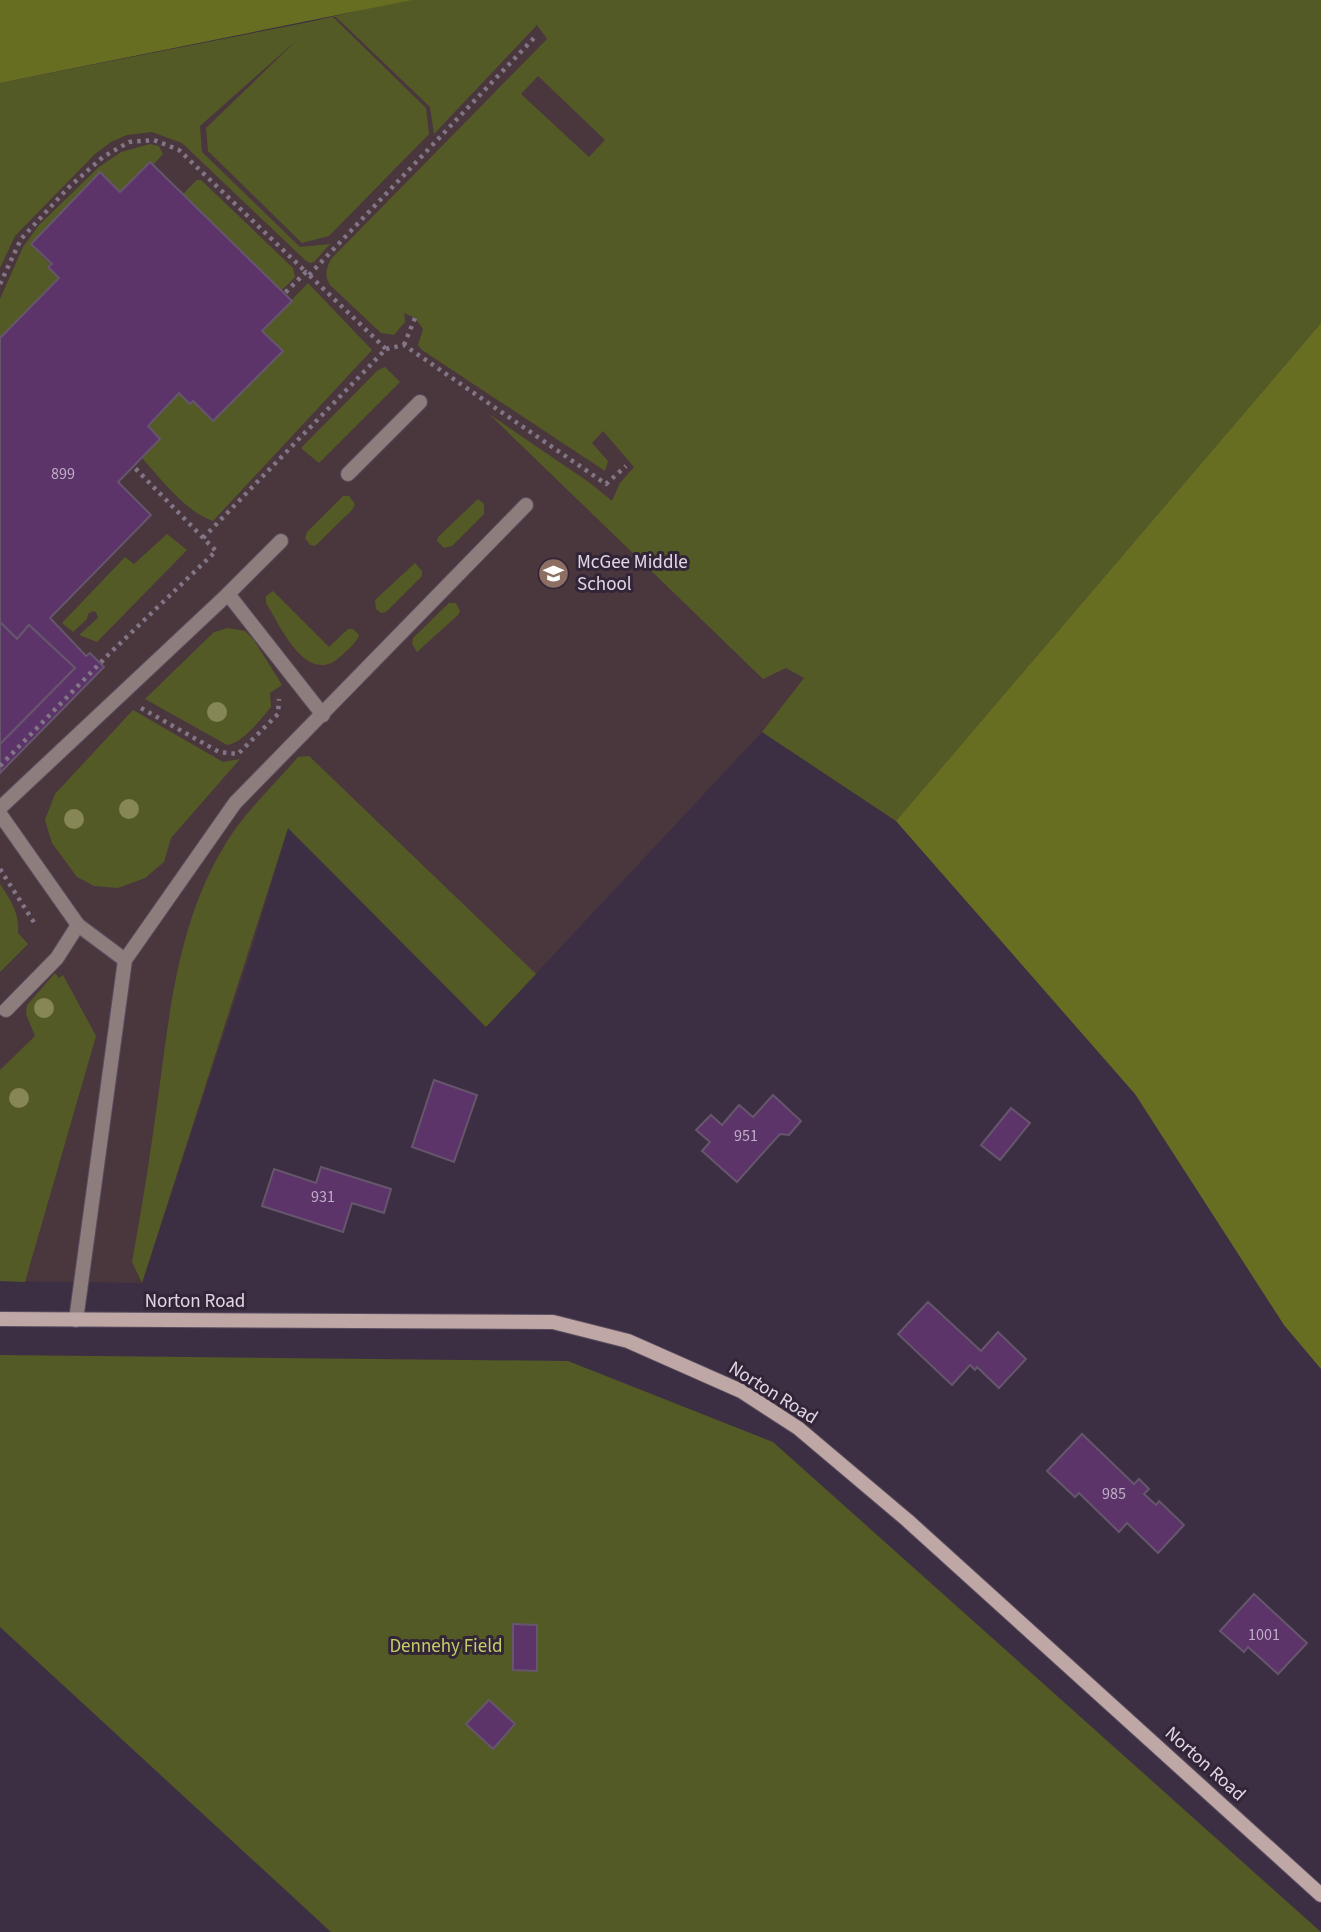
<svg xmlns="http://www.w3.org/2000/svg" width="1321" height="1932" font-family="'Source Sans 3',sans-serif">
	<style>
		.education { fill: #4a363d }
		.green { fill: #545a26; fill-rule: evenodd }
		.forest { fill: #676e22 }
		.building { fill: #5c346a; stroke: #66566c; stroke-width: 2 }
		.lines { fill: none; stroke-linecap: round; stroke-linejoin: round }
		.service-casing { stroke: #5a4d60; stroke-width: 16 }
		.secondary-casing { stroke: #5a4d60; stroke-width: 16 }
		.path { stroke: #817586; stroke-width: 4.5; stroke-dasharray: 3.5 5; stroke-linecap: butt }
		.service { stroke: #8d7e7d; stroke-width: 14 }
		.secondary { stroke: #bea7a5; stroke-width: 14 }
		.tree { fill: #868656 }
		.labels { text-anchor: middle; dominant-baseline: central; stroke-width: 6; stroke-linejoin: round; paint-order: stroke }
		.number-label { font-size: 16px; fill: #bfaec6 }
		.poi-label { font-size: 19px; fill: #e0d7e4; stroke: #332538; text-anchor: start }
		.street-label { font-size: 19px; fill: #e0d7e4; stroke: #332538 }
		.park-label { font-size: 19px; fill: #c2ce66; stroke: #332538 }
	</style>
	<rect width="100%" height="100%" fill="#3d2f43"/>
	<polygon class="education" points="1321,0 1321,323 896,821 762,732 486,1027 288,828 252,948 142,1283 0,1281 0,83 373,10"/>
	<g class="green">
		<path d="M405 0H1321V323L896 821 762 732 804 678 786 668 763 679 489 414 590 483 612 501 620 483 634 467 603 431 592 443 608 461 605 471 422 350 418 345 423 329 415 318 404 313 405 322 394 335 381 333 330 285C324 275 326 269 331 259L547 39 537 25 434 134 430 107 336 17H333L426 108 429 134 329 236 302 243 208 151 206 128 298 39 200 126 202 152 300 247 330 244 314 262 310 263 305 260 182 143 152 132 127 135 111 142 95 154 15 236 0 268V83L309 22ZM538 76 605 140 589 157 521 94Z"/>
		<polygon points="150,144 159,146 163,154 153,165 150,162 120,192 100,172 30,244 50,264 47,267 59,278 0,338 0,299 23,247 39,225 99,167 121,152"/>
		<polygon points="197,180 201,180 293,268 295,277 281,291 183,194"/>
		<path d="M308 283 372 350 213 521C187 513 160 478 142 458L160 439 148 426 179 393 190 404 193 401 213 421 282 351 262 331Z"/>
		<polygon points="385,367 400,382 319,463 301,448 378,370"/>
		<polygon points="343,496 349,496 355,504 352,510 315,546 310,545 305,538 307,532"/>
		<polygon points="478,499 484,504 484,514 452,546 444,548 437,541 438,537"/>
		<polygon points="167,534 187,550 97,642 79,635 98,618 96,612 93,611 88,614 87,619 73,632 62,623 125,557 134,564"/>
		<polygon points="415,563 422,571 422,576 386,612 381,613 376,609 375,600"/>
		<path d="M273 591 329 647 348 629H353L359 635C356 644 348 649 341 656 307 688 281 627 266 603V596Z"/>
		<polygon points="449,603 456,603 460,611 458,615 417,652 412,644 413,638"/>
		<path d="M228 628 245 631 254 640 282 685 270 693 271 707C261 719 243 743 227 745L145 699 214 632Z"/>
		<polygon points="133,710 223,762 240,759 171,838 164,862 145,878 118,888 94,886 77,877 52,843 45,820 55,794"/>
		<path d="M309 756 536 974 486 1027 288 828 142 1283 132 1262C143 1203 152 1143 160 1083 171 999 181 916 226 843 244 813 275 784 298 757Z"/>
		<path d="M0 884C10 899 20 914 18 933L28 944 0 972Z"/>
		<polygon points="55,973 59,978 63,975 96,1036 25,1282 0,1281 0,1070 35,1036 26,1014 27,1005"/>
		<polygon points="0,1355 568,1361 773,1442 1321,1932 331,1932 0,1627"/>
	</g>
	<g class="forest">
		<polygon points="0,0 412,0 0,83"/>
		<polygon points="1321,323 1321,1369 1284,1325 1135,1094 896,821"/>
	</g>
	<g class="building">
		<polygon points="150,162 292,301 262,331 283,351 213,421 193,401 190,404 179,393 148,426 160,439 118,482 151,515 50,618 86,656 90,653 104,667 0,773 0,744 75,668 29,625 17,639 0,622 0,338 59,278 48,267 52,264 31,244 100,172 120,192"/>
		<polygon points="0,622 17,639 29,625 75,668 0,744"/>
		<polygon points="434,1080 477,1095 454,1162 412,1147"/>
		<polygon points="773,1095 801,1121 789,1135 780,1134 737,1182 702,1151 710,1142 696,1130 711,1115 722,1125 739,1105 753,1117"/>
		<polygon points="1011,1108 1030,1123 1000,1160 981,1145"/>
		<polygon points="321,1167 391,1189 384,1213 352,1203 343,1232 262,1206 274,1169 316,1183"/>
		<polygon points="928,1302 981,1351 998,1332 1026,1359 999,1388 977,1367 975,1370 970,1365 952,1385 898,1334"/>
		<polygon points="1082,1434 1134,1484 1139,1479 1149,1489 1144,1494 1156,1505 1159,1501 1184,1525 1158,1553 1127,1523 1119,1532 1079,1493 1075,1497 1047,1471"/>
		<polygon points="1254,1594 1307,1643 1278,1674 1248,1647 1244,1652 1220,1631"/>
		<polygon points="513,1624 537,1625 537,1671 513,1670"/>
		<polygon points="489,1700 515,1724 493,1749 466,1724"/>
	</g>
	<g class="lines">
		<defs>
			<g id="service">
				<polyline points="348,474 420,402"/>
				<polyline points="281,541 228,594 323,715"/>
				<polyline points="0,808 228,594"/>
				<polyline points="0,814 78,925 125,960"/>
				<polyline points="6,1010 57,958 78,925"/>
				<polyline points="76,1320 125,960 235,803 526,505"/>
			</g>
			<polyline id="secondary" points="0,1319 553,1322 628,1341 741,1391 798,1428 907,1520 1321,1895"/>
		</defs>
		<use href="#service" class="service-casing"/>
		<use href="#secondary" class="secondary-casing"/>
		<g class="path">
			<polyline points="309,275 535,37"/>
			<polyline points="0,284 21,239 68,188 103,157 129,142 154,140 179,150 306,272"/>
			<polyline points="404,345 415,318"/>
			<polyline points="386,349 404,345 606,484 626,466"/>
			<polyline points="203,538 386,349 306,272 284,294"/>
			<polyline points="141,708 219,752 238,754 278,714 279,699"/>
			<polyline points="0,766 108,655 216,551 134,467"/>
			<polyline points="0,869 35,924"/>
		</g>
		<use href="#service" class="service"/>
		<use href="#secondary" class="secondary"/>
	</g>
	<g class="tree">
		<circle cx="217" cy="712" r="10"/>
		<circle cx="129" cy="809" r="10"/>
		<circle cx="74" cy="819" r="10"/>
		<circle cx="44" cy="1008" r="10"/>
		<circle cx="19" cy="1098" r="10"/>
	</g>
	<defs>
		<symbol id="school-disc" viewBox="-11 -11 22 22"><circle r="9.5" fill="#8d6e63" stroke="#332538"/><path d="M0-5L7-2L0 1L-7-2ZM-4 1L0 2.5L4 1V4Q0 6-4 4Z" fill="#fff"/></symbol>
	</defs>
	<g fill-rule="evenodd">
		<use href="#school-disc" x="536" y="556" width="35" height="35"/>
	</g>
	<g class="labels">
		<g class="number-label">
			<text x="63" y="474">899</text>
			<text x="746" y="1136">951</text>
			<text x="323" y="1197">931</text>
			<text x="1114" y="1494">985</text>
			<text x="1264" y="1635">1001</text>
		</g>
		<g class="poi-label">
			<text x="577" y="562">McGee Middle<tspan x="577" dy="22">School</tspan></text>
		</g>
		<g class="street-label">
			<text x="195" y="1301">Norton Road</text>
			<text transform="translate(773 1393) rotate(32)">Norton Road</text>
			<text transform="translate(1205 1764) rotate(42)">Norton Road</text>
		</g>
		<g class="park-label">
			<text x="446" y="1646">Dennehy Field</text>
		</g>
	</g>
</svg>
